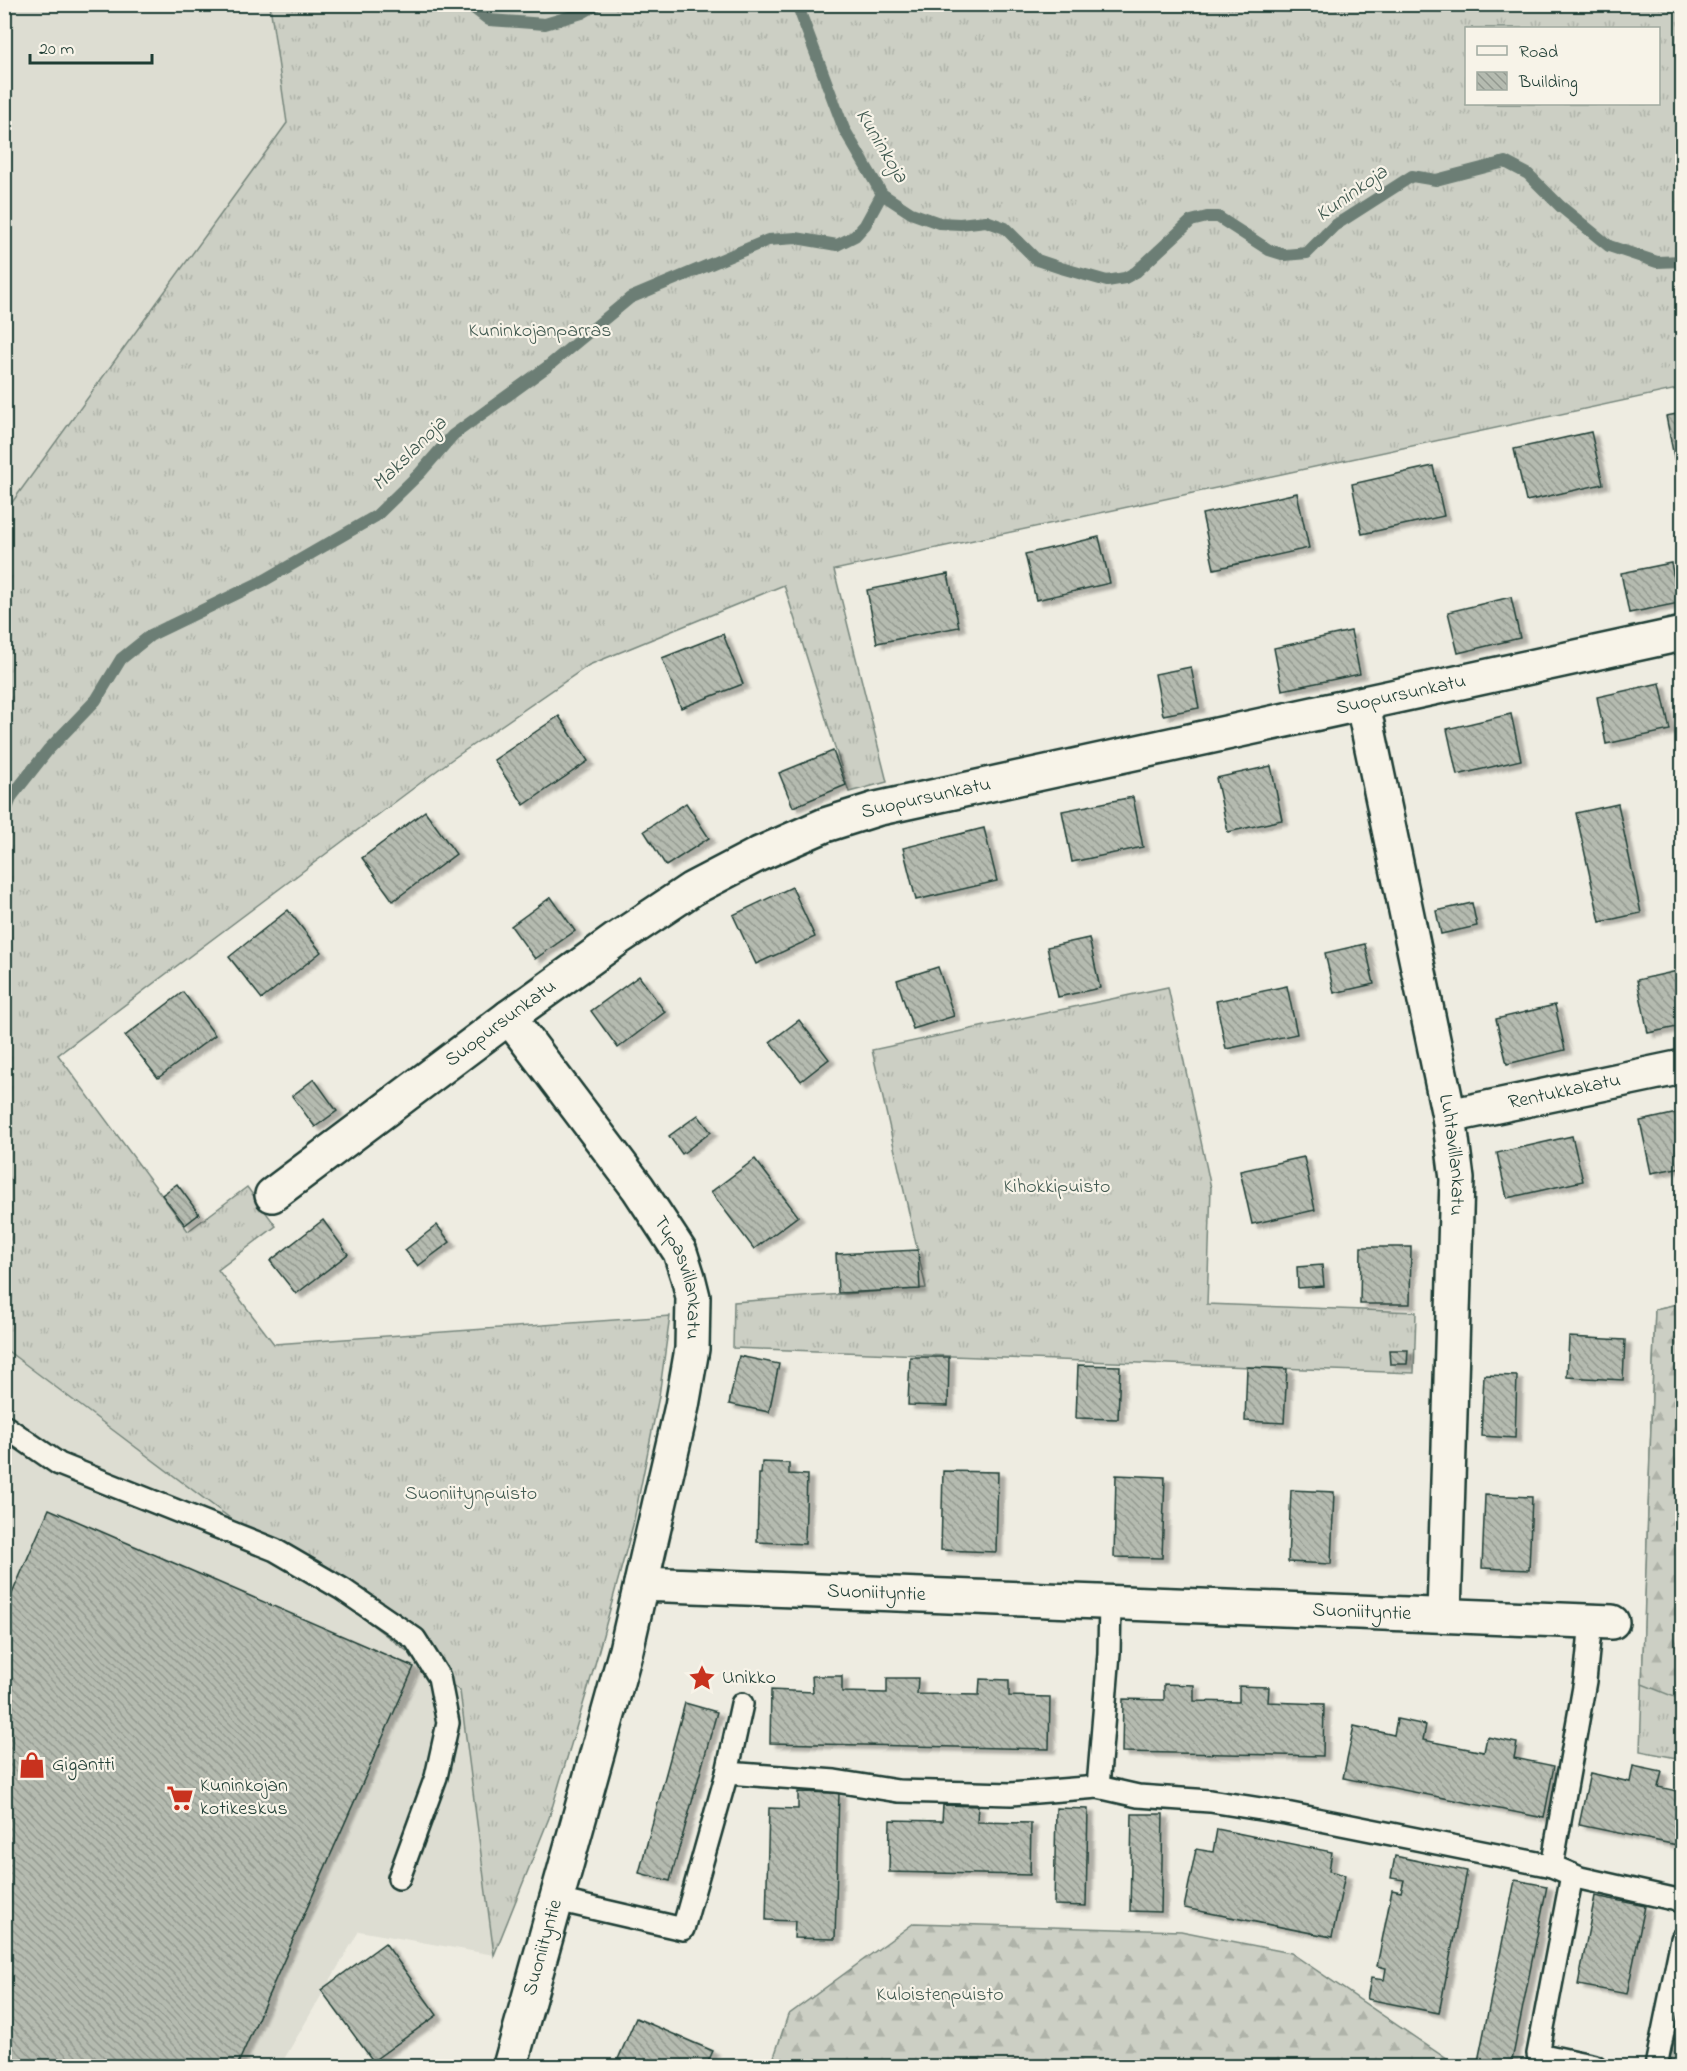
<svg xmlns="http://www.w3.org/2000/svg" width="1687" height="2071" font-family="'Indie Flower',sans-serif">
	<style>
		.built { fill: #ddddd2 }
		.grass { fill: url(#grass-tufts); stroke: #76867c; stroke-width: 1.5; fill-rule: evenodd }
		.forest { fill: url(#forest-firs); stroke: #76867c; stroke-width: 1.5 }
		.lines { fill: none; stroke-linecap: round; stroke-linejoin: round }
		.stream { stroke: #6c7e74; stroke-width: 12 }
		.building { fill: url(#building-back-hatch); stroke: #1f3d34; stroke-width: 1.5; filter: url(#shadow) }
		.lane-casing { stroke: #1f3d34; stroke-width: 26 }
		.street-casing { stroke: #1f3d34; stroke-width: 38 }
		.lane { stroke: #f7f3e8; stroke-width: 21 }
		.street { stroke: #f7f3e8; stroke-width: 33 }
		.labels { text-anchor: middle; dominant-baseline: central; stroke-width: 4.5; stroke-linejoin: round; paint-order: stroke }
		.park-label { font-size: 20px; fill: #425a51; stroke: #f7f3e8 }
		.street-label { font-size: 20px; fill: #1f3d34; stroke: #f7f3e8 }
		.poi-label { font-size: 20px; fill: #1f3d34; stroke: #f7f3e8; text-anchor: start }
		.water-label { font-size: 21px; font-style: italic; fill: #3f584f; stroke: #f7f3e8 }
	</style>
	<defs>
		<pattern id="grass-tufts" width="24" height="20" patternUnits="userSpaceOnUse" patternTransform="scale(1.5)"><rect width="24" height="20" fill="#cccfc4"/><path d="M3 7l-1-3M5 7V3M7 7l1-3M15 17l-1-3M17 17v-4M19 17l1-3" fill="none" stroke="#afb3a9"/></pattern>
		<pattern id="forest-firs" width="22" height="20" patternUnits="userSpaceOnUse" patternTransform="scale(1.5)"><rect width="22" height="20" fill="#cccfc4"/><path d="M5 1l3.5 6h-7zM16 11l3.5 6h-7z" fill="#afb3a9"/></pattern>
		<pattern id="building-back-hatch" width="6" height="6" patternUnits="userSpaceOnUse" patternTransform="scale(1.5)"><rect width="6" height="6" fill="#b5bbb0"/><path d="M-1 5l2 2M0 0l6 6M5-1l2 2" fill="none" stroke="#939990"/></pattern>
		<filter id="shadow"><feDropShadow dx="6" dy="4" stdDeviation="1.5" flood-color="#0004"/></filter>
	</defs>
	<rect width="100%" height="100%" fill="#eeece1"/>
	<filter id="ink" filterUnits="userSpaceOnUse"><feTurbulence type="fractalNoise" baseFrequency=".0167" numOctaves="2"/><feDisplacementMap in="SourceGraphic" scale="12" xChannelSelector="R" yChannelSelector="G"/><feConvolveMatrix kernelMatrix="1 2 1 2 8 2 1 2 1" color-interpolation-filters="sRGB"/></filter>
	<g filter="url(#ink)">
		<g class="built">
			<polygon points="5,5 270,5 287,123 5,512"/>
			<polygon points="4,1349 460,1691 494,1955 359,1931 280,2066 5,2066"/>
		</g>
		<g class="grass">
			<path d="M270 5H1682V388L834 570 887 782 849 792 784 585 589 665 451 760 58 1055 188 1231 247 1187 276 1226 218 1270 274 1344 670 1316 659 1396 633 1525 594 1668 549 1818 494 1955 460 1691 5 1349V512L287 123ZM1466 28H1658V104H1466Z"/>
			<polygon points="1168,987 1211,1188 1207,1304 1416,1312 1414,1373 733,1348 734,1302 926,1288 872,1050"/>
			<polygon points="1682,1303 1682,1759 1640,1751 1655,1309"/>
		</g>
		<g class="forest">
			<polygon points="1682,1303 1682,1700 1642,1684 1655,1309"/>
			<polygon points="914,1923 1181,1931 1291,1953 1457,2066 771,2066 788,2015"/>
		</g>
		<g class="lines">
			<g class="stream">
				<polyline points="468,4 489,20 545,24 582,13 598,4"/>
				<polyline points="797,4 844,129 882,194 911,213 939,223 960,224 986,221 1005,228 1037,260 1061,268 1107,281 1125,278 1136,272 1191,221 1207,217 1218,217 1269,250 1285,255 1307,253 1334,226 1412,176 1436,180 1505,162 1528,174 1560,206 1609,246 1657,262 1682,261"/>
				<polyline points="4,816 12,796 48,750 96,700 121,659 151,635 265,580 376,516 420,473 453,435 547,367 630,298 768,240 796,238 837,245 855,236 865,225 882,194"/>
			</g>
		</g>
		<g class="building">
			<polygon points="1682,413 1682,461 1675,462 1666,416"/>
			<polygon points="1591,432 1603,484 1526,501 1514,449"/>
			<polygon points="1433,466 1444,516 1362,534 1352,484"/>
			<polygon points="1297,493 1309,548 1214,569 1202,514"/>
			<polygon points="1099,537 1110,583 1036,600 1025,554"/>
			<polygon points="1671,563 1679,603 1629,613 1621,573"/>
			<polygon points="948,574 959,627 877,643 867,590"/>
			<polygon points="1511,597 1520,638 1458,653 1448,612"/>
			<polygon points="1351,631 1360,674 1282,690 1274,648"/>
			<polygon points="723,634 743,684 681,708 662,658"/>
			<polygon points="1191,667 1199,708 1163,715 1155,674"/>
			<polygon points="1660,683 1670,730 1606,744 1597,697"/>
			<polygon points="1511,714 1521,760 1457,775 1447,729"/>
			<polygon points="559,716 588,761 524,805 494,760"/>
			<polygon points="833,751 846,785 793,807 779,773"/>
			<polygon points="1271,766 1282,820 1228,832 1216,778"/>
			<polygon points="1133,797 1143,847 1072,862 1062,811"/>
			<polygon points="686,803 709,838 666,866 644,831"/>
			<polygon points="1618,804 1641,913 1600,922 1576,813"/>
			<polygon points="425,811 456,854 393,901 362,858"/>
			<polygon points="984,828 997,881 916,900 903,848"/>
			<polygon points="792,887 815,937 756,964 733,915"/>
			<polygon points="551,897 575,931 535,959 511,926"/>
			<polygon points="1472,903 1477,926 1441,934 1436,911"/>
			<polygon points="288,910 321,952 262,999 229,957"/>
			<polygon points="1089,938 1100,988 1058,997 1047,947"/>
			<polygon points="1365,944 1374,984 1334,993 1325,953"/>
			<polygon points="938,967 954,1016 913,1029 897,980"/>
			<polygon points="1682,970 1682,1026 1648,1033 1637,980"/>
			<polygon points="639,976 665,1012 618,1048 591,1011"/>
			<polygon points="1287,986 1297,1034 1226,1049 1216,1001"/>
			<polygon points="183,992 215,1035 158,1078 125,1036"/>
			<polygon points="1555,1005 1565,1050 1507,1064 1496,1019"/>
			<polygon points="799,1020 829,1059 801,1081 770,1042"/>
			<polygon points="314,1079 337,1111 315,1127 292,1096"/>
			<polygon points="1682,1112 1682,1167 1651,1173 1640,1121"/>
			<polygon points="698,1115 711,1132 682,1154 669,1136"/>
			<polygon points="1572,1136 1583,1181 1507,1198 1497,1153"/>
			<polygon points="1304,1157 1315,1210 1252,1224 1240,1171"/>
			<polygon points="755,1159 798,1216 754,1249 711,1192"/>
			<polygon points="177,1184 199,1214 185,1225 162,1195"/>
			<polygon points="323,1220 348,1254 296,1294 270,1261"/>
			<polygon points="437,1225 450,1242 418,1266 405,1250"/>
			<polygon points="1361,1247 1411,1247 1410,1304 1360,1304"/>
			<polygon points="918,1250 920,1289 838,1293 836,1254"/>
			<polygon points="1322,1265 1324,1286 1298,1288 1297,1267"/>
			<polygon points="1569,1337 1625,1340 1623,1380 1567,1377"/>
			<polygon points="1389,1350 1408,1350 1407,1364 1390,1364"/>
			<polygon points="739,1356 779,1364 769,1412 729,1404"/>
			<polygon points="910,1357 949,1357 948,1406 908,1405"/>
			<polygon points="1078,1365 1120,1366 1118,1419 1076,1418"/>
			<polygon points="1247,1367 1287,1369 1284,1423 1245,1421"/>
			<polygon points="1484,1375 1517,1376 1515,1438 1481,1436"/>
			<polygon points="762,1462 789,1463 789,1474 807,1475 805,1544 757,1542 759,1474 761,1474"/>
			<polygon points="943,1471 998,1472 996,1552 941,1550"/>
			<polygon points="1116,1475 1165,1477 1162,1558 1114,1557"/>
			<polygon points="1291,1490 1334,1492 1331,1564 1288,1562"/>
			<polygon points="1485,1495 1532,1497 1529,1570 1482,1568"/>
			<polygon points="49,1509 414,1667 237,2066 4,2066 4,1612"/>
			<polygon points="812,1676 842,1676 842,1692 887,1693 887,1678 918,1678 917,1694 979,1695 980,1679 1009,1680 1009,1696 1050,1697 1049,1749 770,1743 771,1690 813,1692"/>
			<polygon points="1164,1684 1194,1685 1194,1701 1239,1702 1239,1686 1269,1687 1268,1702 1324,1704 1323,1756 1122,1752 1123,1699 1164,1700"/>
			<polygon points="685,1703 717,1712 670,1881 639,1873"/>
			<polygon points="1397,1719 1426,1725 1423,1740 1484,1752 1487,1737 1517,1743 1514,1758 1554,1766 1544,1818 1343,1778 1354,1726 1394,1735"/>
			<polygon points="1633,1766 1662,1772 1658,1787 1682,1792 1682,1846 1579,1825 1590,1773 1630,1782"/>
			<polygon points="798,1792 839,1793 835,1939 794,1938 795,1921 766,1920 769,1808 798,1809"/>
			<polygon points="943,1805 978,1806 977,1822 1031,1823 1030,1875 889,1872 890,1820 942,1821"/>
			<polygon points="1056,1808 1088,1809 1086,1906 1054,1905"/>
			<polygon points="1132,1814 1163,1814 1161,1912 1130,1911"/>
			<polygon points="1217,1829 1332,1852 1329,1871 1345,1875 1332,1937 1184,1908 1196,1849 1213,1852"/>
			<polygon points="1395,1856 1467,1871 1439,2013 1367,1999 1371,1978 1384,1980 1386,1968 1377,1966 1392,1890 1401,1892 1404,1880 1391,1878"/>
			<polygon points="1515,1880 1547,1886 1511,2066 1477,2066"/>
			<polygon points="1595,1896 1645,1906 1627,1994 1578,1985"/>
			<polygon points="385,1943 437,2015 373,2061 321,1990"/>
			<polygon points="636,2018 713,2051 706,2066 615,2066"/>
			<polygon points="1674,2039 1682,2041 1682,2066 1668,2066"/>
		</g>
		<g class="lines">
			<defs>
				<g id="lane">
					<polyline points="4,1426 59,1464 275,1550 342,1589 415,1639 439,1677 448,1723 436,1777 399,1878"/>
					<polyline points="727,1773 835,1781 898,1791 1011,1794 1098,1787 1138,1796 1210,1801 1286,1813 1552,1866 1580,1878 1682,1901"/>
					<polyline points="1098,1787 1109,1653 1110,1602"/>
					<polyline points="1552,1866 1585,1681 1591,1621"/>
					<polyline points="1572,1875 1538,2054 1595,2066"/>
					<polyline points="557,1900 683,1929 727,1773 742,1704"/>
					<polyline points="1656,2066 1682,1939"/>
				</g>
				<g id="street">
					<path id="s1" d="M1363 705 1449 1116 1457 1179 1444 1615"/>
					<path id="s2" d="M509 1017 638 1188 680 1252 688 1277 693 1297 692 1349 682 1406 641 1584"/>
					<path id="s3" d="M1449 1116 1682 1067"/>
					<path id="s4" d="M272 1195 509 1017 617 939 692 889 759 854 825 825 876 809 1682 634"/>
					<path id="s5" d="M510 2066 626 1650 641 1584 1612 1622"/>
				</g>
			</defs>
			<use href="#lane" class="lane-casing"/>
			<use href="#street" class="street-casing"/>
			<use href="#lane" class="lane"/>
			<use href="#street" class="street"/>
		</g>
	</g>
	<defs>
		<symbol id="sight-bare" viewBox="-9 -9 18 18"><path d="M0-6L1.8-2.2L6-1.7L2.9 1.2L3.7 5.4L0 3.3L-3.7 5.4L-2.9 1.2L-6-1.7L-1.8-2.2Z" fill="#c8321e" stroke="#f7f3e8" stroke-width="2.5" paint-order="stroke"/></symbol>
		<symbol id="shop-bare" viewBox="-9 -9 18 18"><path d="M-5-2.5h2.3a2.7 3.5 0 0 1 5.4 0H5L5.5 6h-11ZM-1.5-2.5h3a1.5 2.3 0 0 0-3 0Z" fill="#c8321e" stroke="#f7f3e8" stroke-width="2.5" paint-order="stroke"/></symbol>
		<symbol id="supermarket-bare" viewBox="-9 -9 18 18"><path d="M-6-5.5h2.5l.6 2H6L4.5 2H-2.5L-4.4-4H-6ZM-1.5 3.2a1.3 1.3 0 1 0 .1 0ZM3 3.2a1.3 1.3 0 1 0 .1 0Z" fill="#c8321e" stroke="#f7f3e8" stroke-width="2.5" paint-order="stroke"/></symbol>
	</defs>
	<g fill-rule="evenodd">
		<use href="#sight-bare" x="683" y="1659" width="38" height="38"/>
		<use href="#shop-bare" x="13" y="1746" width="38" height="38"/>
		<use href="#supermarket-bare" x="161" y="1779" width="38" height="38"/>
	</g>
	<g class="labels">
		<g class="park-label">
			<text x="540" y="331">Kuninkojanparras</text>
			<text x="1057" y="1187">Kihokkipuisto</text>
			<text x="471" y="1494">Suoniitynpuisto</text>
			<text x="940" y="1995">Kuloistenpuisto</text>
		</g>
		<g class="street-label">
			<text stroke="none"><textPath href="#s4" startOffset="1258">Suopursunkatu</textPath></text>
			<text stroke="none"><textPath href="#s4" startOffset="772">Suopursunkatu</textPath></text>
			<text stroke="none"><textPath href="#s4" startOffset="286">Suopursunkatu</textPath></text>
			<text stroke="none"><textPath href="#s3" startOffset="118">Rentukkakatu</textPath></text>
			<text stroke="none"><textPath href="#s1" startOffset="459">Luhtavillankatu</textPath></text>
			<text stroke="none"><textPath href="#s2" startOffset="315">Tupasvillankatu</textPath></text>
			<text stroke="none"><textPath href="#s5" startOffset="735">Suoniityntie</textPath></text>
			<text stroke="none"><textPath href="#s5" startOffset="1221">Suoniityntie</textPath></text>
			<text stroke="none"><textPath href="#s5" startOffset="123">Suoniityntie</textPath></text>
		</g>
		<g class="poi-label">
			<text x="722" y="1678">Unikko</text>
			<text x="52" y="1765">Gigantti</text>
			<text x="200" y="1786">Kuninkojan<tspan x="200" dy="23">kotikeskus</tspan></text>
		</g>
		<g class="water-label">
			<text transform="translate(881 146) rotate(59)">Kuninkoja</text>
			<text transform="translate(1352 194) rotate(-35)">Kuninkoja</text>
			<text transform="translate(410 454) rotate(-45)">Makslanoja</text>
		</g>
	</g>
	<rect width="1687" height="2071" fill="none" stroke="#f7f3e8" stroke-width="24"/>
	<rect x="12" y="12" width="1663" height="2047" fill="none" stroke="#1f3d34" stroke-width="2" filter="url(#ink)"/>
	<rect x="1465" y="27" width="195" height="78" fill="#f7f3e8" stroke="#a1aaa0" stroke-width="1.5"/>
	<rect x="1477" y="46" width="30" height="9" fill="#f7f3e8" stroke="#a1aaa0" stroke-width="1.5"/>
	<text x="1519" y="57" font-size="18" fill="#1f3d34">Road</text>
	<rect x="1477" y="72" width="30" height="18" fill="url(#building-back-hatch)" stroke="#a1aaa0" stroke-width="1.5"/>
	<text x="1519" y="87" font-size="18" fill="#1f3d34">Building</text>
	<path d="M30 54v9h122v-9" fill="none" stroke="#1f3d34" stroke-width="3"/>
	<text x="39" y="54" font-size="18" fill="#1f3d34" stroke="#f7f3e8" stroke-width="4.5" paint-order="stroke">20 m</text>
</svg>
